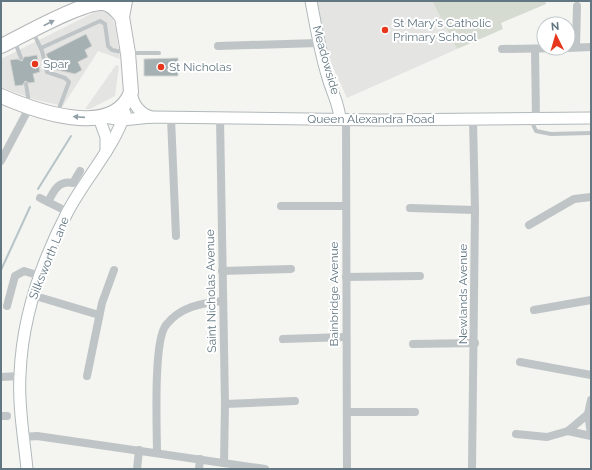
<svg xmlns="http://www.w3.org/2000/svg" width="592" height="470" font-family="Raleway,sans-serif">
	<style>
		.built { fill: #e4e5e3 }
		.green { fill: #d6dbd1 }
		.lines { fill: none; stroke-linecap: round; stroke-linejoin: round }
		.stream { stroke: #b6c4c7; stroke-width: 2 }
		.building { fill: #a5b0b3; stroke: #d5d5d3 }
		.secondary-casing { stroke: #b1b8bb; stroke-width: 13 }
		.highway-casing { stroke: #b2b6b9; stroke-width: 16 }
		.lane { stroke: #bfc4c6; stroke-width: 4 }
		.street { stroke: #bfc4c6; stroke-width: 8 }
		.secondary { stroke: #fff; stroke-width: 11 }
		.highway { stroke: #fff; stroke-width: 14 }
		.oneway { fill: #91a0a8 }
		.poi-dot { fill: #e6371d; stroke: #fff; stroke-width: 1.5 }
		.labels { text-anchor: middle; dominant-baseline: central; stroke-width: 4; stroke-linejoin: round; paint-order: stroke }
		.poi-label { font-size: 12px; fill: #627782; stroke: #fff; text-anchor: start }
		.street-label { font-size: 12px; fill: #627782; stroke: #fff }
	</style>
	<rect width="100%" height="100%" fill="#f4f4f0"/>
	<g class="built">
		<polygon points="317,1 432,1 457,49 347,98 327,54"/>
		<polygon points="104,10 112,16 115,26 120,59 98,51 63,106 36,100 1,87 1,59 97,11"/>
		<polygon points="116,65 119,66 115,96 90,109 85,109"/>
	</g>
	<polygon class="green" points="432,1 545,1 546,4 501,23 503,29 457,49"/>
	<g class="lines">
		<g class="stream">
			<polyline points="38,189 71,136"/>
			<polyline points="1,270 30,207"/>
		</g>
	</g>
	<g class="building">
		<polygon points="86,34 92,46 85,50 88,57 78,62 82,70 75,74 53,69 46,54"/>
		<polygon points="37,55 40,72 33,74 35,82 29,83 25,81 23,85 15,86 10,60 17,59 22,61 24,57"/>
		<polygon points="178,58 178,76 144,76 144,59"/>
	</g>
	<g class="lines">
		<defs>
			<g id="secondary">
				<path d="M311 1C316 27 320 52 328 78 332 92 339 104 340 119"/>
				<path d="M131 92C133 105 139 113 151 117"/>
				<polyline points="104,117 123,120 151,117 381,120 591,118"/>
				<polyline points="99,118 106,137 106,152"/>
				<path d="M27 469C24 438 18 406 20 375 22 318 41 263 67 213 85 178 113 150 125 113"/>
			</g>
			<g id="highway">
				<path d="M1 46C22 36 83 1 103 3 112 4 117 11 122 17"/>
				<path d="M1 96C33 110 114 140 131 92L128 53 122 17 125 1"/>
			</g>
		</defs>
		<use href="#secondary" class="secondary-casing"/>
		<use href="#highway" class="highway-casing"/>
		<g class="lane">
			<polyline points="33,32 42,51 47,72 65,78 69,82 58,111"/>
			<polyline points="15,42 21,58"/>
			<polyline points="41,48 100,21 105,24 108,46 112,50 128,53 159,53"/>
			<polyline points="26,84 29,103"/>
			<polyline points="531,120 536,131 551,134 591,133"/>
		</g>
		<g class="street">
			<polyline points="218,46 318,43"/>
			<polyline points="576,47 577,6"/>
			<polyline points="568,48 591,47"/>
			<polyline points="502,49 561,48"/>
			<polyline points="535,49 536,119"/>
			<polyline points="171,118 176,236"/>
			<polyline points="220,118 225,404 224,463"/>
			<polyline points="346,118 347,469"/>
			<polyline points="1,161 29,108"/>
			<polyline points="40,198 68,212"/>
			<path d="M48 202C54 190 59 180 73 183L80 171"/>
			<polyline points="281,206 346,206"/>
			<polyline points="410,208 475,210"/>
			<polyline points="529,225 574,199 591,197"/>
			<polyline points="222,271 291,269"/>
			<polyline points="346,277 420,276"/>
			<polyline points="32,295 99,315"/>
			<polyline points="7,306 15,276 24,271 40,276"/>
			<polyline points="534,310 591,300"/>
			<polyline points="283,339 346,337"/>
			<polyline points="413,344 475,343"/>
			<polyline points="520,362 591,375"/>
			<polyline points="87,376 102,303 114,270"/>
			<polyline points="1,377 20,376"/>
			<polyline points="225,404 295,401"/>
			<polyline points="347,412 415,412"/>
			<polyline points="588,414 591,434"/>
			<polyline points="1,416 7,416"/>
			<polyline points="568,431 588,414 591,400"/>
			<polyline points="516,434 547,437 568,431 591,436"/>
			<polyline points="23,437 37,436 265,469"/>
			<path d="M157 453C157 429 153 341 166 325 180 307 201 303 223 301"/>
			<polyline points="137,469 139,450"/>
			<polyline points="199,469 200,459"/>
			<polyline points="472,469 475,210 473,120"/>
		</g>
		<use href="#secondary" class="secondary"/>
		<use href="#highway" class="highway"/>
	</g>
	<defs><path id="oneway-solid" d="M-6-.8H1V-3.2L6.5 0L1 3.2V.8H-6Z"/></defs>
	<g class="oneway">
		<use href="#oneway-solid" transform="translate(49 23) rotate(-27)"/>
		<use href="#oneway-solid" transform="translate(79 117) rotate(-176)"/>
	</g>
	<g class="poi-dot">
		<circle cx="385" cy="30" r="4"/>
		<circle cx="35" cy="64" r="4"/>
		<circle cx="161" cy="67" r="4"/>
	</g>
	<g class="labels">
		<g class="poi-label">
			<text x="393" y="23">St Mary's Catholic<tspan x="393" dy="14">Primary School</tspan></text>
			<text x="43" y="64">Spar</text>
			<text x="169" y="67">St Nicholas</text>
		</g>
		<g class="street-label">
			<text transform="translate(326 60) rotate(74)">Meadowside</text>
			<text x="371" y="119">Queen Alexandra Road</text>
			<text transform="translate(49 258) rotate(-68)">Silksworth Lane</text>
			<text transform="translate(211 291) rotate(-91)">Saint Nicholas Avenue</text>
			<text transform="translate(334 294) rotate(-90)">Bainbridge Avenue</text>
			<text transform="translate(463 294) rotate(-90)">Newlands Avenue</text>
		</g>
	</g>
	<rect width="592" height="470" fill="none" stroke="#627782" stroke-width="4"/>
	<g transform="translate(556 36) rotate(355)"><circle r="19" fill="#ffffff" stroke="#c0c9cd"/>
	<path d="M0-3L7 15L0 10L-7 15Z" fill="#e6371d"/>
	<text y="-6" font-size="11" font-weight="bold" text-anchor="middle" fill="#627782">N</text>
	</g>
</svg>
